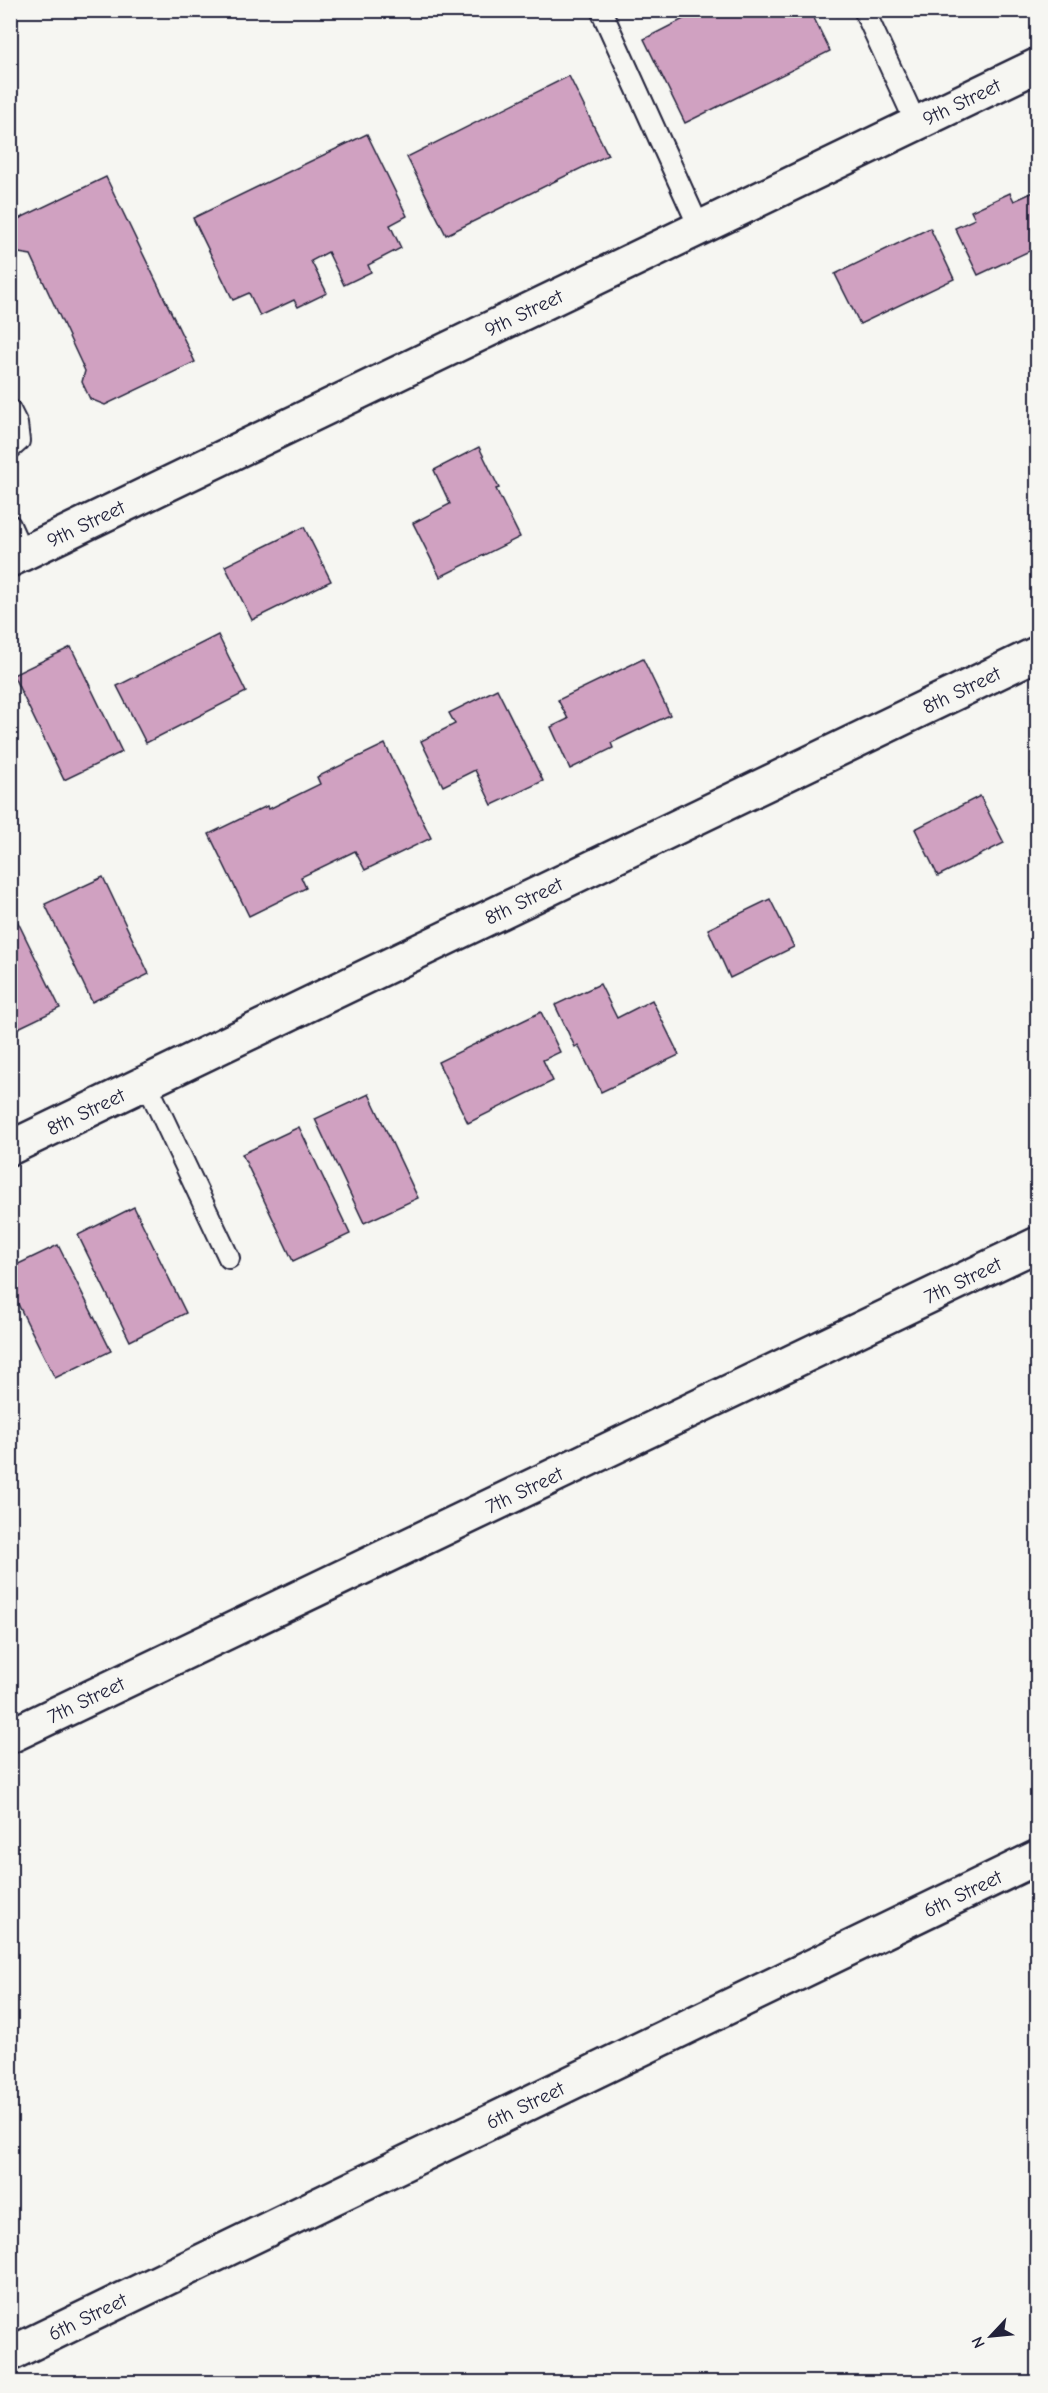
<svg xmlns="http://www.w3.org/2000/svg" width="1048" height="2393" font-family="'Comic Neue',sans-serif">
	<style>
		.building { fill: #d0a1c1; stroke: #22223b; stroke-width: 1.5 }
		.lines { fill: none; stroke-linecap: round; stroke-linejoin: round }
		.lane-casing { stroke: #22223b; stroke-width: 24 }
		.street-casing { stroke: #22223b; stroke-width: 38 }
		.lane { stroke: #f6f6f2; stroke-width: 20 }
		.street { stroke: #f6f6f2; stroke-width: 33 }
		.labels { text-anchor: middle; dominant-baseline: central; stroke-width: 4.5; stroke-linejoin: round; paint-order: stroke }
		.street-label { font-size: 20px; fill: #22223b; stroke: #f6f6f2 }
	</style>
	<rect width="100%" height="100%" fill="#f6f6f2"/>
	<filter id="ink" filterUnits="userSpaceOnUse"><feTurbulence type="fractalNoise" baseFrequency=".0167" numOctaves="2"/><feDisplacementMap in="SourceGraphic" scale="12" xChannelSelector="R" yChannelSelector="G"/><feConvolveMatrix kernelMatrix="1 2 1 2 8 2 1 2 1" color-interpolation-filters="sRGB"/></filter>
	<g filter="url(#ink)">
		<g class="building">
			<polygon points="701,10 810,10 830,51 685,123 644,39"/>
			<polygon points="900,10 914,10 903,16"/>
			<polygon points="569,76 608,155 446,235 407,157"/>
			<polygon points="367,134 407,216 390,225 401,248 368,265 371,272 344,285 328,252 311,261 327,293 298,307 294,300 260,316 249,293 233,300 193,218"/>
			<polygon points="106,177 195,362 105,405 90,399 82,382 85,371 31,255 19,253 11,236 16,220"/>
			<polygon points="1038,190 1038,247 978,275 955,228 975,219 971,211 1010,193 1014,201"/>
			<polygon points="930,228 954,279 860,324 835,274"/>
			<polygon points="479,447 499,488 496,489 520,537 440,577 413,523 450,504 434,470"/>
			<polygon points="304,527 331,581 252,620 225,566"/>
			<polygon points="218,635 246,692 146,743 117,686"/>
			<polygon points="71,647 122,752 64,780 13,675"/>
			<polygon points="643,659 670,715 611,743 613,748 570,769 551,727 568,719 558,700"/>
			<polygon points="497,689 543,781 492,805 475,770 443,786 421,741 455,724 449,713"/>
			<polygon points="385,744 431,838 365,870 355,851 301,877 306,888 249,916 209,834 267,806 269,809 320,784 317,777"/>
			<polygon points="1038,769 1038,786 1031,773"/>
			<polygon points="980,796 1004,843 938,876 915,829"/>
			<polygon points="103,877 149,974 92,1002 45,904"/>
			<polygon points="770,899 794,947 730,978 708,929"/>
			<polygon points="10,906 60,1008 10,1032"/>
			<polygon points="600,984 617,1018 652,1000 679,1055 601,1092 578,1045 575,1047 555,1005"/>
			<polygon points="541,1012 560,1052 543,1060 553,1081 468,1123 438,1062"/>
			<polygon points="369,1094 418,1198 364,1223 315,1119"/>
			<polygon points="299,1127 350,1234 293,1261 242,1154"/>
			<polygon points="134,1207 186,1313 130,1341 78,1235"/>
			<polygon points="58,1245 111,1351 55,1378 10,1288 10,1268"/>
		</g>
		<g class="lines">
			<defs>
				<g id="lane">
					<polyline points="601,10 700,229"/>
					<polyline points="864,10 916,123"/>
					<polyline points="10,410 17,424 19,441 10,449"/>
					<polyline points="10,525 23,554"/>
					<polyline points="146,1082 229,1258"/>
				</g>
				<g id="street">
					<path id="s1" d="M10 560 1038 65"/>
					<path id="s2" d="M10 1148 1038 653"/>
					<path id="s3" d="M10 1736 1038 1244"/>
					<path id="s4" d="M10 2354 1038 1857"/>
				</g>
			</defs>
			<use href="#lane" class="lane-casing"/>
			<use href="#street" class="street-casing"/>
			<use href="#lane" class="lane"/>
			<use href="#street" class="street"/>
		</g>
	</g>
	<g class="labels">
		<g class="street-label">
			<text stroke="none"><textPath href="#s1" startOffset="1056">9th Street</textPath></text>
			<text stroke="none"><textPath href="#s1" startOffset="570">9th Street</textPath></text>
			<text stroke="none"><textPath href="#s1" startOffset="84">9th Street</textPath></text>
			<text stroke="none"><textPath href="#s2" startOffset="1056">8th Street</textPath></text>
			<text stroke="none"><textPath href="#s2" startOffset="570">8th Street</textPath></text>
			<text stroke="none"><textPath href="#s2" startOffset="84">8th Street</textPath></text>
			<text stroke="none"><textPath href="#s3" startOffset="1056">7th Street</textPath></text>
			<text stroke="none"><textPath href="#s3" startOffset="570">7th Street</textPath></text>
			<text stroke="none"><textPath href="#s3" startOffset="84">7th Street</textPath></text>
			<text stroke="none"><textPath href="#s4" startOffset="1058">6th Street</textPath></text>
			<text stroke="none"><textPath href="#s4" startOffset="572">6th Street</textPath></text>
			<text stroke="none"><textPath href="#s4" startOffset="86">6th Street</textPath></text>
		</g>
	</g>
	<rect width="1048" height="2393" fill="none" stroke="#f6f6f2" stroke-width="36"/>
	<rect x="18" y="18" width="1012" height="2357" fill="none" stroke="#22223b" stroke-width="2" filter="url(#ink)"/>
	<g transform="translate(991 2336) rotate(244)" stroke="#f6f6f2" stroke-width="4.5" paint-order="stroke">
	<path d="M0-4.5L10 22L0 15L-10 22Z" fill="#22223b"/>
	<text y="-9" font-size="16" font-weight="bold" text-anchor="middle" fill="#22223b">N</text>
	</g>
</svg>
